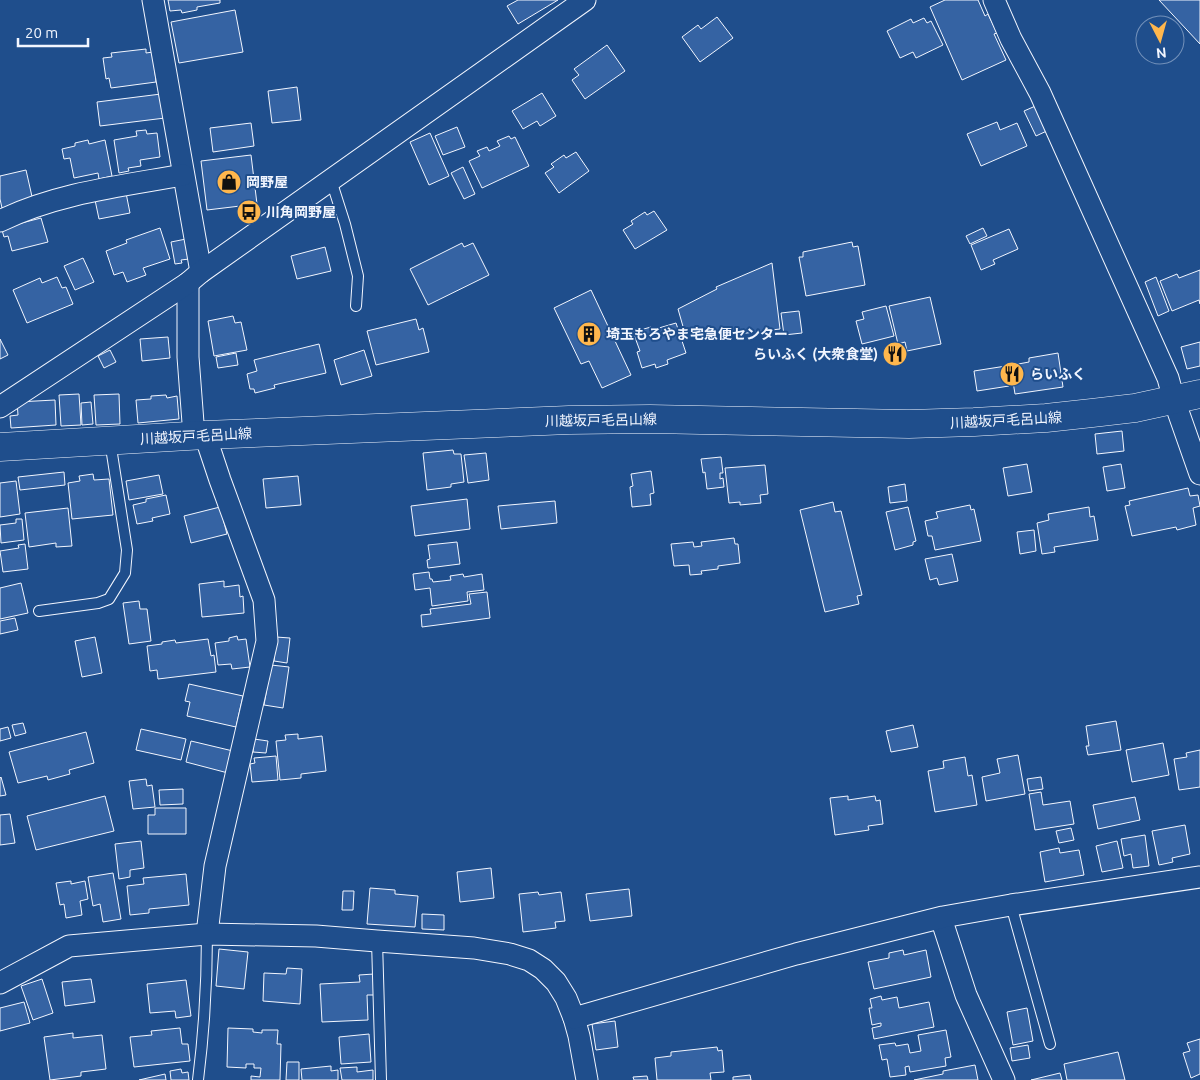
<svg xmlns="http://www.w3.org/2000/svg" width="1200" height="1080" font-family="Ubuntu,'Noto Sans JP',sans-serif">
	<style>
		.building { fill: #3563a3; stroke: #f2f6ff }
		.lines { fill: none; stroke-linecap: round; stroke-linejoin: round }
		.lane-casing { stroke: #f2f6ff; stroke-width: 12 }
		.street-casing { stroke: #f2f6ff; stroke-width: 23 }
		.primary-casing { stroke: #f2f6ff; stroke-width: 29 }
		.lane { stroke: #1f4e8c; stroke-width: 10 }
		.street { stroke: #1f4e8c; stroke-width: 21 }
		.primary { stroke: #1f4e8c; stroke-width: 28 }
		.labels { text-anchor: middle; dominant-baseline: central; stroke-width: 4; stroke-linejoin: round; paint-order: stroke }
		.poi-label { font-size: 14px; font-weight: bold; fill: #f2f6ff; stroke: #1f4e8c; text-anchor: start }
		.street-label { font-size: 14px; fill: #f2f6ff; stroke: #1f4e8c }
	</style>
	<rect width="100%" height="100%" fill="#1f4e8c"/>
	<g class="building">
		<polygon points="168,0 220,0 220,3 197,7 197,10 182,13 181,10 170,11"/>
		<polygon points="518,0 558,0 518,24 507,6"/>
		<polygon points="945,0 978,0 985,16 988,14 997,33 994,34 1006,60 962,80 930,7"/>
		<polygon points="1159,0 1200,0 1200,44"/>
		<polygon points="235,10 243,52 179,63 171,22"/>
		<polygon points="717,17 733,38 700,62 682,37 698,25 701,29"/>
		<polygon points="924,18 927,23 931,21 943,45 916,58 913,52 900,58 887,31 911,19 913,23"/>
		<polygon points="607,45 625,71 585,99 572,80 579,75 574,69"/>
		<polygon points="146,49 146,53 153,52 156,82 111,88 109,78 106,79 103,58 112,57 111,53"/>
		<polygon points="297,87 301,120 272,123 268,91"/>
		<polygon points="542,93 556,116 540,126 537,121 523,129 512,111"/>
		<polygon points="161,94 165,118 100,126 97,102"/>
		<polygon points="1040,104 1051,129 1036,136 1024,111"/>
		<polygon points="997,122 1000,130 1017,123 1027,146 981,166 967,134"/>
		<polygon points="251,123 254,146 213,152 210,128"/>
		<polygon points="457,127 465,147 443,155 435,136"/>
		<polygon points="146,130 147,134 157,133 160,157 140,160 141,166 128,168 129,171 119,173 114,140 137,136 136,131"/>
		<polygon points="430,133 449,176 429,185 410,142"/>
		<polygon points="509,136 511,139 515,137 529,166 482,188 469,161 480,156 477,151 487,147 489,151 500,146 497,141"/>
		<polygon points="88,140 89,144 105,140 112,176 99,179 98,173 74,178 70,158 64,159 62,149 75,146 75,143"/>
		<polygon points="576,152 589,171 559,193 545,173 554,167 551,164 564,155 566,158"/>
		<polygon points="251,155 257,204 207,210 201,161"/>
		<polygon points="463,167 475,194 464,199 451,173"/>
		<polygon points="26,170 33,201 2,208 0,199 0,176"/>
		<polygon points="126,193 130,213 99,219 95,200"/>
		<polygon points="654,211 667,230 635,249 623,230 633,224 631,221 645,212 647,215"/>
		<polygon points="41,218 48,242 12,251 8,236 4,237 2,230 6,227"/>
		<polygon points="160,228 170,259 143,268 146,275 127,282 123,272 114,275 106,251 127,243 126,240"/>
		<polygon points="983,228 987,236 970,244 966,236"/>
		<polygon points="1009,229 1018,249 993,260 995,264 981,270 971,245"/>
		<polygon points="186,239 189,259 181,260 182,263 175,264 171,242"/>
		<polygon points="852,242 853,247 858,246 865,285 806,296 799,257 803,257 803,252"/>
		<polygon points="462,243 464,247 473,243 489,275 428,305 410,269"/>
		<polygon points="325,247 331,271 297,279 291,256"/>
		<polygon points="83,258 94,282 75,290 64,266"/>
		<polygon points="772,263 780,329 722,336 722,332 686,337 678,309 717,289 716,287"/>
		<polygon points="1200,270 1200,304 1199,300 1172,311 1160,281 1177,274 1179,278"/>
		<polygon points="57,277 62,288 66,287 73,304 27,323 13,290 40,278 42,283"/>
		<polygon points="1156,277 1169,311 1158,316 1145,282"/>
		<polygon points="591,290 631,375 602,388 589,361 581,364 554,308"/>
		<polygon points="930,297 941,344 907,351 905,342 898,344 889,306"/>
		<polygon points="886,306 894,336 862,344 856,321 864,319 862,312"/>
		<polygon points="799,311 802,333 784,335 781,313"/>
		<polygon points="233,316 235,323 241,322 247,350 214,356 208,321"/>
		<polygon points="416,319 419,330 423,328 429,352 376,365 367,331"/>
		<polygon points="676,323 686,353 667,360 668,364 656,368 655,364 642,368 637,352 640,351 633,332 651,327 652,330"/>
		<polygon points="168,337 170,358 142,361 140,339"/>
		<polygon points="0,339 8,355 0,359"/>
		<polygon points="1200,342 1200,366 1187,369 1181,347"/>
		<polygon points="319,344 326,373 274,385 275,388 255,393 254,389 250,389 247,374 257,371 254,360"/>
		<polygon points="110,350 116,362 104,368 98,356"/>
		<polygon points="364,350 372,376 341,385 334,360"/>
		<polygon points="236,353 238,365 218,368 216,357"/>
		<polygon points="1058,353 1063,387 1015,394 1011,369 1014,369 1013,365 1029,362 1029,358"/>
		<polygon points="1006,366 1009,386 977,391 974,371"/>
		<polygon points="79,394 81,425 61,426 59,395"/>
		<polygon points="119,394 120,424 96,425 94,395"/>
		<polygon points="166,395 167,398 177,396 179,419 138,423 136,400 151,399 151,396"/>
		<polygon points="55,400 56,425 11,428 10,416 18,415 17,402"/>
		<polygon points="91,402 93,424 82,425 81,403"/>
		<polygon points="1122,431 1124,451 1097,454 1095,434"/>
		<polygon points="453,450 454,454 461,454 464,482 451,484 451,487 427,490 423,453"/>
		<polygon points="486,453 489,480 468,483 464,455"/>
		<polygon points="721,457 723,473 720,473 720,479 723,478 724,487 707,489 705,472 703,473 701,459"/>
		<polygon points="1027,464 1032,492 1008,496 1003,468"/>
		<polygon points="1121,464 1125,488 1107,491 1103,467"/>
		<polygon points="765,465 768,494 760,495 761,503 740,505 740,502 729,503 725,468"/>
		<polygon points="651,471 654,493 650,494 651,505 632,507 630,487 633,486 631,474"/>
		<polygon points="64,472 65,485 20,490 18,477"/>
		<polygon points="93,474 94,480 109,479 113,515 72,519 68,483 80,481 79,476"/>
		<polygon points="159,475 163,494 129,500 126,481"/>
		<polygon points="298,476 301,505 266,508 263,479"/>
		<polygon points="16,481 20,514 0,517 0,483"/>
		<polygon points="905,484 907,501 890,503 888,487"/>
		<polygon points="1188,488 1190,496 1198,495 1200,506 1193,508 1196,525 1177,530 1176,527 1132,536 1125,506 1130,505 1129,501"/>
		<polygon points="166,495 170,514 152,518 153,521 137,524 133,505 146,502 146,499"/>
		<polygon points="467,499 470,529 415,536 411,506"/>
		<polygon points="555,501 557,523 501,529 498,506"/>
		<polygon points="833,502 835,512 841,511 862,595 857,596 859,604 825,612 800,510"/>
		<polygon points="970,505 971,510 974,509 981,541 935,550 932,536 928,536 925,521 938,518 936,512"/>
		<polygon points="220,507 227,534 191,543 184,516"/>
		<polygon points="908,507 916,541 913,542 913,545 895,550 886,512"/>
		<polygon points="1089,507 1090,517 1094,516 1098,540 1054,547 1055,552 1042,554 1037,523 1049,520 1048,514"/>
		<polygon points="68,508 72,546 56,547 56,543 29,547 25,513"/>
		<polygon points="16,519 22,519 24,540 1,543 0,525 16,523"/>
		<polygon points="1034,530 1036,551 1020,554 1017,532"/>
		<polygon points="734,538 735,544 738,544 740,563 718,566 718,569 701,571 702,574 690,575 689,565 674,566 671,544 693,542 694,547 702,546 701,542"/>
		<polygon points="457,542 460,564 428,568 427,560 430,559 428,545"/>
		<polygon points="25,544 28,569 3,572 0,551 19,548 18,545"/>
		<polygon points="952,554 958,581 939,585 937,578 930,580 925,559"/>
		<polygon points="429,572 430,579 432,579 433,582 451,580 450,576 463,574 464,577 482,574 484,590 467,592 468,601 432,606 430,588 415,590 413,574"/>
		<polygon points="224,581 224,587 239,585 240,597 243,596 244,613 202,617 199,584"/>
		<polygon points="21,583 28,613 0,619 0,588"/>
		<polygon points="487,592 490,618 422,627 421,615 431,614 430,609 471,604 469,594"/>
		<polygon points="139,601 140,609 147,609 151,641 129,644 123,603"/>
		<polygon points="15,618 18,630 0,634 0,621"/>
		<polygon points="237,636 238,640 246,639 250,667 232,669 231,664 218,665 215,643 229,641 229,638"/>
		<polygon points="95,637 102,673 82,677 75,641"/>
		<polygon points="276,637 290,638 287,663 274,661"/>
		<polygon points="208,639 211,656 214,655 216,672 158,679 157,670 150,671 147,646 162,644 162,642 175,640 176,643"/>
		<polygon points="271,665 289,667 283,708 264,705"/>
		<polygon points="189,684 243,696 236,727 187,716 190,702 185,701"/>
		<polygon points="1116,721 1121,750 1088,755 1086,746 1089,746 1086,726"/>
		<polygon points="23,723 26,733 15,736 12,725"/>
		<polygon points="913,725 918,747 891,752 886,731"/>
		<polygon points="8,727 11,738 0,741 0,729"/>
		<polygon points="141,729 186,739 181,760 136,750"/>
		<polygon points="86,732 94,763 69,770 70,774 48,780 47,776 18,783 9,752"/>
		<polygon points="298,734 298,739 322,736 326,771 301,774 301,778 280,780 276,741 286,740 285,735"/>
		<polygon points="254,739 268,741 266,753 253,752"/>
		<polygon points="191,741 233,751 228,773 186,762"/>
		<polygon points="1163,743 1169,775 1132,782 1126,750"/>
		<polygon points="1200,750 1200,787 1179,790 1174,759 1187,757 1186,753"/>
		<polygon points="1018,755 1025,794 986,801 982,777 1000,773 997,759"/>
		<polygon points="276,756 278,780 252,782 250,764 255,763 254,758"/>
		<polygon points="965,757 968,776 972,775 977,805 935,812 928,771 944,768 943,761"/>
		<polygon points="1,777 6,795 0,796 0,778"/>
		<polygon points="1041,777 1043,789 1029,791 1027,779"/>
		<polygon points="146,779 147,786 152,785 155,807 133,809 129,781"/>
		<polygon points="183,789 183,804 160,805 159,790"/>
		<polygon points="1041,792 1043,805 1070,801 1074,824 1035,830 1029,794"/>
		<polygon points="105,796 114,831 36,850 27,816"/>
		<polygon points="848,796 848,800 875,796 876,801 880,800 883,824 868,826 869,830 835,835 830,798"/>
		<polygon points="1135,797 1140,820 1098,829 1093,805"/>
		<polygon points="155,808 186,808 186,834 148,834 148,815 155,815"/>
		<polygon points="10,814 15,843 0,845 0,815"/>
		<polygon points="1185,825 1190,854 1172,858 1173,862 1159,865 1152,831"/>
		<polygon points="1071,828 1074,840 1059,843 1056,831"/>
		<polygon points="1145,835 1149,866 1133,868 1131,854 1124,856 1121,839"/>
		<polygon points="141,841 144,868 130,870 130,877 119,879 115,844"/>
		<polygon points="1117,841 1123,868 1102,872 1096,846"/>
		<polygon points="1059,848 1060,853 1079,850 1084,875 1045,882 1040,852"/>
		<polygon points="491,868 494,898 460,902 457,872"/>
		<polygon points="113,873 121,919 103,922 100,904 93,906 88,877"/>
		<polygon points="186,874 189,905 149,909 149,913 130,915 127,886 144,884 143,878"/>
		<polygon points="71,881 71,884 85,881 88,899 80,901 82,915 66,918 64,904 60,905 56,883"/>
		<polygon points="370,888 395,890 395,894 418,896 415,927 367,924"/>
		<polygon points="629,889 632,916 590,921 586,894"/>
		<polygon points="343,891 354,891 353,910 342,910"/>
		<polygon points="538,892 539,895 561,892 565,921 555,922 556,928 523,932 519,894"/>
		<polygon points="422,914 444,915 444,930 422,929"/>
		<polygon points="219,949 248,952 244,989 216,986"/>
		<polygon points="903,950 904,955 926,950 931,977 874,989 868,962 889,958 889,953"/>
		<polygon points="287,968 302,969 300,1004 263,1001 264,973 286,974"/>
		<polygon points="374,974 375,995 367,995 368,1020 322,1022 320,984 360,982 359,975"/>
		<polygon points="42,979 53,1013 33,1020 21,986"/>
		<polygon points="91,979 95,1002 65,1006 62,982"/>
		<polygon points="186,980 191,1016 176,1018 175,1011 150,1013 147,984"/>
		<polygon points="881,996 882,1000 897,997 899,1008 929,1002 934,1027 874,1039 872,1028 881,1026 881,1023 872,1025 869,1008 872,1008 870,999"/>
		<polygon points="24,1002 30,1023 0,1031 0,1008"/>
		<polygon points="1027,1008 1033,1041 1013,1045 1007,1012"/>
		<polygon points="615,1021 618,1047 596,1050 592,1024"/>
		<polygon points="180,1028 182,1044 188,1044 190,1061 134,1067 130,1037 152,1035 151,1031"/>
		<polygon points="228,1028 253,1029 253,1032 262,1033 262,1030 278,1030 277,1044 281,1044 280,1080 251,1080 251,1076 260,1077 261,1068 254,1068 254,1064 246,1064 246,1068 227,1067"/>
		<polygon points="946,1030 951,1057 945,1058 946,1066 910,1072 909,1066 905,1067 906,1075 890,1077 887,1059 882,1060 879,1045 895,1043 896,1046 908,1044 910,1053 921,1051 918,1035"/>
		<polygon points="73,1033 73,1038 102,1035 106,1069 81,1072 81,1076 50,1080 44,1037"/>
		<polygon points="369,1034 371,1062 341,1064 339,1037"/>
		<polygon points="1200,1039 1200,1074 1191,1078 1183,1053 1190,1051 1187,1043"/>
		<polygon points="1028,1045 1030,1058 1012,1061 1010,1048"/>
		<polygon points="717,1047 718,1051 722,1050 724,1072 710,1073 711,1080 657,1080 655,1058 671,1056 671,1052"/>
		<polygon points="1118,1052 1125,1080 1067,1080 1064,1064"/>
		<polygon points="287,1062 299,1062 299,1080 286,1080"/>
		<polygon points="975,1065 978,1080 914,1080 943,1074 943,1071"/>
		<polygon points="331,1066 331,1071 338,1070 338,1080 302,1080 301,1069"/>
		<polygon points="357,1067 357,1072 373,1070 373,1080 342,1080 340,1068"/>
		<polygon points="181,1069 182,1073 188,1072 189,1080 171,1080 170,1071"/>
		<polygon points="1060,1073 1062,1080 1031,1080"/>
		<polygon points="165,1074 166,1080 139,1080"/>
		<polygon points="750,1075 751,1080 733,1080 733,1077"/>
		<polygon points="647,1076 648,1080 634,1080 633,1077"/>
	</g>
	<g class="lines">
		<defs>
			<g id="lane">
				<polyline points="331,180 345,224 358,276 356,306"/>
				<polyline points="39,611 98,603 109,599 125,573 127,550 110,441"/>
				<polyline points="1011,905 1050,1044"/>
				<polyline points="377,941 381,1080"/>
				<path d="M198 1080C204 1032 207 983 207 934"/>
			</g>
			<g id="street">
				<polyline points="153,0 201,272"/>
				<polyline points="994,0 1011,39 1040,93 1168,378 1174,400 1200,474"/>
				<path d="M0 221C57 193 122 186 183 175"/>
				<polyline points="188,283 188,357 194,436"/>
				<polyline points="0,407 188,283 201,272 585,0"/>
				<polyline points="205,435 220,480 264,600 267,641 215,866 207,934"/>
				<polyline points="941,918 966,995 1004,1080"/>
				<polyline points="0,983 69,946 207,934 316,936 377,941 474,948 510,954 529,960 543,969 556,982 566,998 574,1018 579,1036 587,1080"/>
				<polyline points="574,1018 796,954 943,917 1011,905 1200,877"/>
			</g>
			<polyline id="primary" points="0,447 205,435 569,420 650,419 909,424 974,422 1046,418 1092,413 1135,408 1200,394"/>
		</defs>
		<use href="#lane" class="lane-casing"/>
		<use href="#street" class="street-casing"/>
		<use href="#primary" class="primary-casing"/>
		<use href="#lane" class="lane"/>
		<use href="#street" class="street"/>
		<use href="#primary" class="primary"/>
	</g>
	<defs>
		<symbol id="shop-disc" viewBox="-11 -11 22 22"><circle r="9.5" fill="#ffb74d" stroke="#1f4e8c"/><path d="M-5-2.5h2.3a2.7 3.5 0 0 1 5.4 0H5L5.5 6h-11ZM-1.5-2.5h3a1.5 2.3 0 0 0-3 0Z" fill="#111"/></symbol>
		<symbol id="bus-disc" viewBox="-11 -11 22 22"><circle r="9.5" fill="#ffb74d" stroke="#1f4e8c"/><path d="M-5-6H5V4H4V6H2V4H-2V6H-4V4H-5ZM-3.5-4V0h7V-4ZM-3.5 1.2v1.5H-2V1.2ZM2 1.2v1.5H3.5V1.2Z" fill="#111"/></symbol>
		<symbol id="building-disc" viewBox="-11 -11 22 22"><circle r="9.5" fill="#ffb74d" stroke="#1f4e8c"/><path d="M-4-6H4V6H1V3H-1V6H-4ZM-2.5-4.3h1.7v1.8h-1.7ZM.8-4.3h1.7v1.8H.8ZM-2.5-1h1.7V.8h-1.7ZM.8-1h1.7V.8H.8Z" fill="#111"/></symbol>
		<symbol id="restaurant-disc" viewBox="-11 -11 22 22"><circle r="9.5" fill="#ffb74d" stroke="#1f4e8c"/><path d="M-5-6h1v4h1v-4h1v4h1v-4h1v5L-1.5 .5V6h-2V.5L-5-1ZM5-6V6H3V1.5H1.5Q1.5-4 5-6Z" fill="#111"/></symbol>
	</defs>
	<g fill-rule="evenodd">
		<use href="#shop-disc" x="215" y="168" width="28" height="28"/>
		<use href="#bus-disc" x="235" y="198" width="28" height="28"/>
		<use href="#building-disc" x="575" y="320" width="28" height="28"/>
		<use href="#restaurant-disc" x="881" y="340" width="28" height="28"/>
		<use href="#restaurant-disc" x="998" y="360" width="28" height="28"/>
	</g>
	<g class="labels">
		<g class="poi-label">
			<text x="246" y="182">岡野屋</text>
			<text x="266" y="212">川角岡野屋</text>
			<text x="606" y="334">埼玉もろやま宅急便センター</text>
			<text x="878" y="354" text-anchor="end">らいふく (大衆食堂)</text>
			<text x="1030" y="374">らいふく</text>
		</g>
		<g class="street-label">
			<text transform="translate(601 420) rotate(-1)">川越坂戸毛呂山線</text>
			<text transform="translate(1006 420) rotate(-3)">川越坂戸毛呂山線</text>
			<text transform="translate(196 436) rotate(-3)">川越坂戸毛呂山線</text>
		</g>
	</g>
	<g transform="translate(1160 40) rotate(174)"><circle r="24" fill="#1f4e8c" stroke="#7391ba"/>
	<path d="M0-4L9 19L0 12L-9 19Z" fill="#ffb74d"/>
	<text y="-8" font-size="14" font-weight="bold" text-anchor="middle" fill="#f2f6ff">N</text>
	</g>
	<path d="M18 38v8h70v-8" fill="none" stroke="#f2f6ff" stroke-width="2.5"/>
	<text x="25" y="38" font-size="15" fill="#f2f6ff" stroke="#1f4e8c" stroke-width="4" paint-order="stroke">20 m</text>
</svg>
